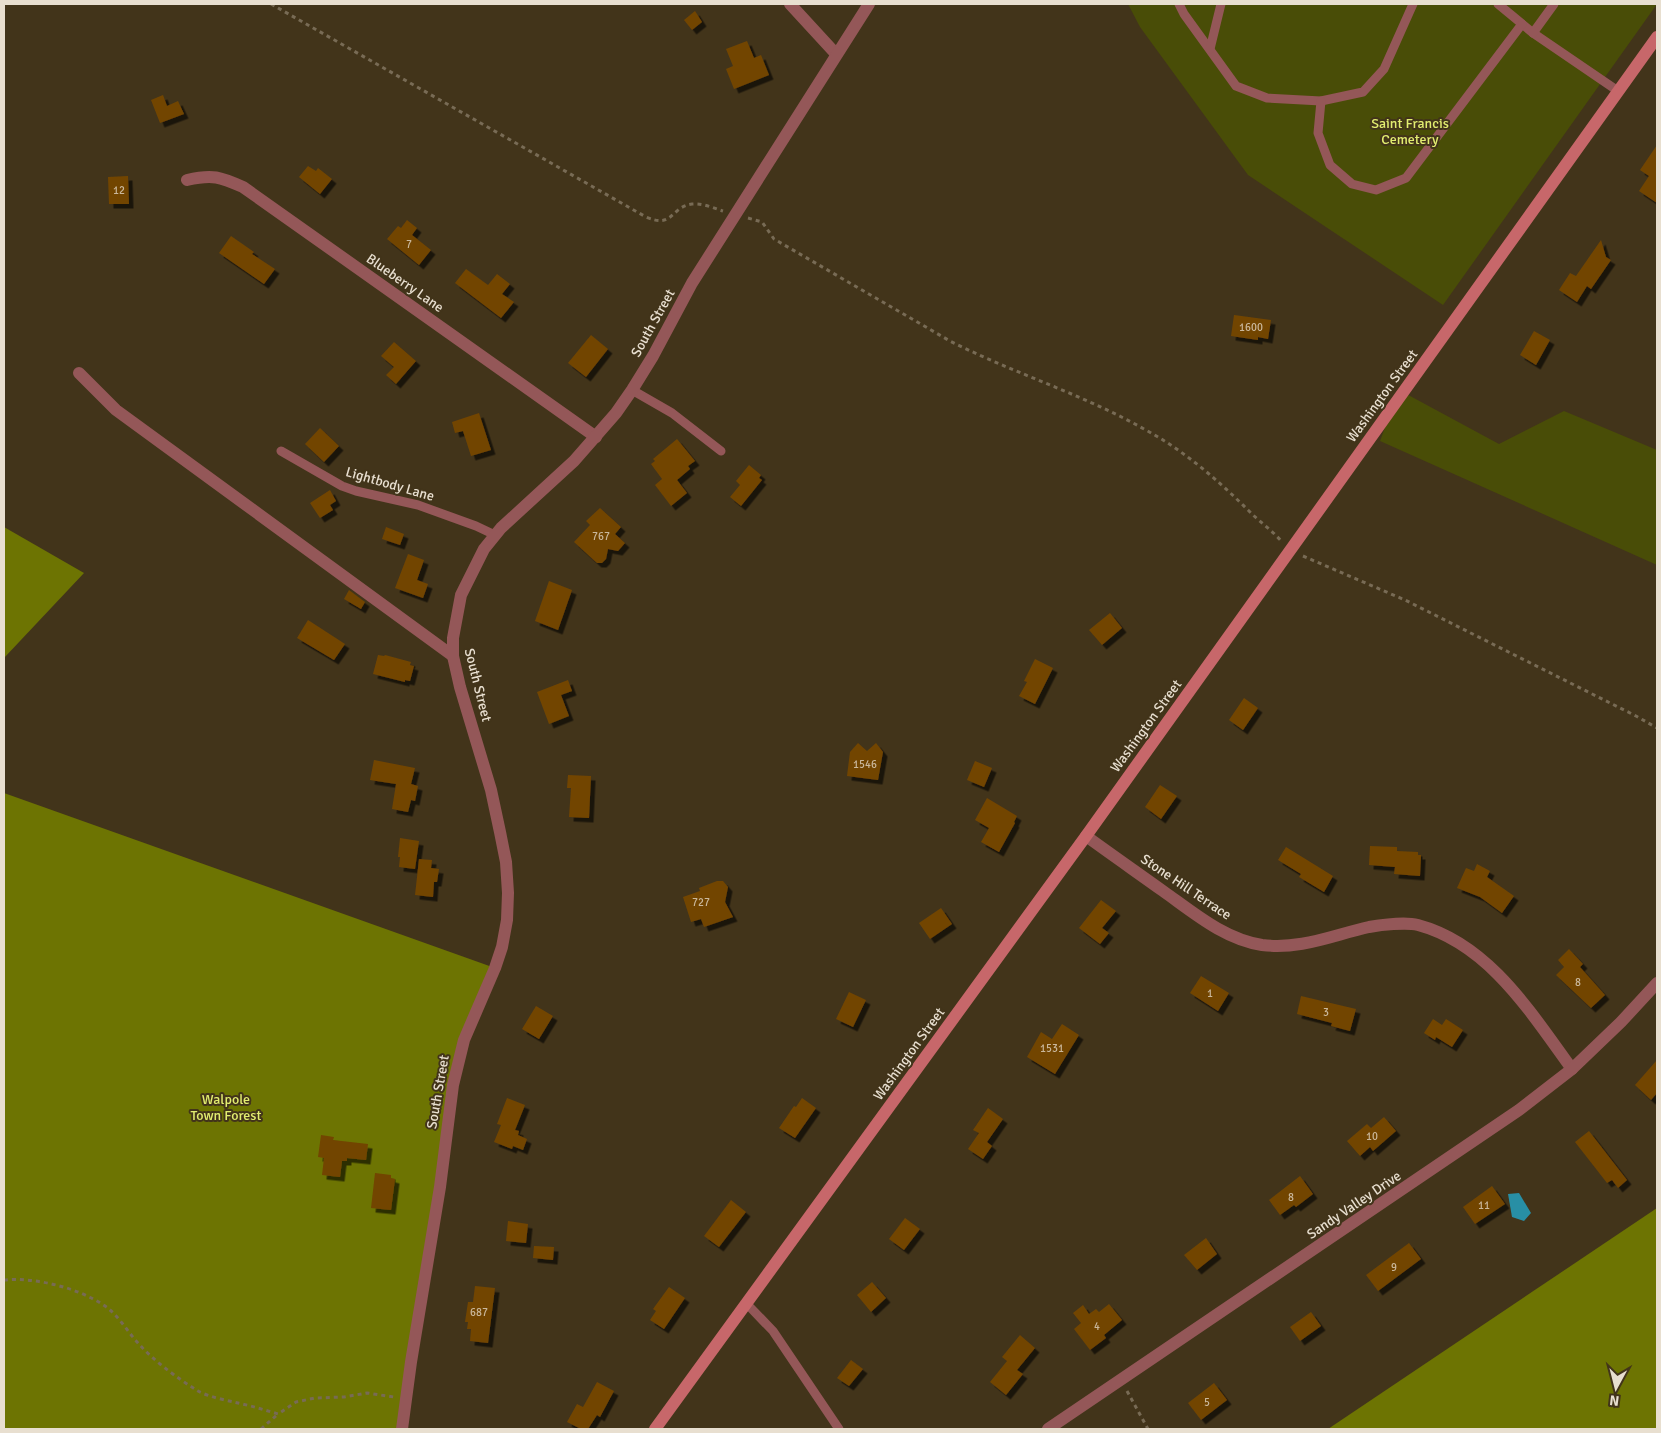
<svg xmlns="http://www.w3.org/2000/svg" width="1661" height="1433" font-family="Signika,sans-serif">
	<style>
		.green { fill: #494d07 }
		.forest { fill: #6d7402 }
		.water { fill: #288fa5 }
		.building { fill: #724500; filter: url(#shadow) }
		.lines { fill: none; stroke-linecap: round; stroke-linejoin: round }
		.path { stroke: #786b55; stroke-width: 3; stroke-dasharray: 4 4; stroke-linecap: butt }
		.service { stroke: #945758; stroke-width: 9 }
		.minor { stroke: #945758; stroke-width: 12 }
		.tertiary { stroke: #945758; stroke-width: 12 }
		.secondary { stroke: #c7676a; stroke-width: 12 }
		.labels { text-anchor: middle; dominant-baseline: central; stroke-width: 4; stroke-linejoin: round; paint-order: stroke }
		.number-label { font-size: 11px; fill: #cab89c }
		.park-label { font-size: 14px; fill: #e2ed70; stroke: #42341a }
		.street-label { font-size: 14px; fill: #e8dfd0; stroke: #42341a }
	</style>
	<defs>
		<filter id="shadow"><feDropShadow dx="4.5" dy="4.5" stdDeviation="0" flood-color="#0009"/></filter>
	</defs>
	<rect width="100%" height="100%" fill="#42341a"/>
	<g class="green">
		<polygon points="1128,4 1657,4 1443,305 1248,175 1140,27"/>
		<polygon points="1399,390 1499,444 1564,411 1657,450 1657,565 1380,441"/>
	</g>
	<g class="forest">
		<polygon points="4,527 84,573 4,658"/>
		<polygon points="4,793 495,968 464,1040 402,1429 4,1429"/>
		<polygon points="1657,1208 1657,1429 1328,1429"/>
	</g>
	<polygon class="water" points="1519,1193 1531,1213 1524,1221 1512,1217 1508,1194"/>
	<g class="building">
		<polygon points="695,11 702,22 692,30 684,20"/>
		<polygon points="747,41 754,58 761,55 769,75 734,89 726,69 733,66 726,49"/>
		<polygon points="163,95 167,106 178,101 184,114 160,123 151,100"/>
		<polygon points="1657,145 1657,203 1639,191 1649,176 1640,170"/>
		<polygon points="308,166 316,171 318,168 332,179 320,194 299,177"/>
		<polygon points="128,176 129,204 109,204 108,177"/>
		<polygon points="407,220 417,228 412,235 431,250 419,265 387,239 398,226 401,228"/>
		<polygon points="231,236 254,252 252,254 275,269 264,284 219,253"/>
		<polygon points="1601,240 1606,257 1611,260 1591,289 1587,286 1577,302 1559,290 1570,273 1576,276"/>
		<polygon points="466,269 488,285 497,274 510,284 502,294 514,302 501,318 455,283"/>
		<polygon points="1234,315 1271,320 1268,339 1258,337 1258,340 1231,336"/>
		<polygon points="1534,331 1550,340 1536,365 1520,355"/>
		<polygon points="591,335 608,349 586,377 568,363"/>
		<polygon points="394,342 416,361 396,384 386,375 394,367 381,356"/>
		<polygon points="479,413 491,450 471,456 463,431 455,433 452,422"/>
		<polygon points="320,428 339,446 324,462 305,444"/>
		<polygon points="677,439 695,461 688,466 690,469 677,480 687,493 671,506 655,485 662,479 651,464 655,461 653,459"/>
		<polygon points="749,465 761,475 759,478 762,480 741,506 730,497 740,485 736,481"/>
		<polygon points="330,490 336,501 330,505 333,510 320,518 310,503"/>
		<polygon points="600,508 621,527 615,534 625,543 618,551 608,549 606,559 602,563 597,563 574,542 590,525 586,521"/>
		<polygon points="386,527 404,534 400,545 382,539"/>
		<polygon points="408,554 424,560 417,580 428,584 423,598 395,588"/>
		<polygon points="549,581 572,590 558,630 535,621"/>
		<polygon points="349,590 365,602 361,609 344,599"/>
		<polygon points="1110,613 1122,628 1102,645 1089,630"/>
		<polygon points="308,620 345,644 334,660 297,638"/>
		<polygon points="378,655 384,656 385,655 411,662 410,665 414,666 410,681 405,680 405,682 373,674"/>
		<polygon points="1035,659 1053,668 1035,704 1019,696 1027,682 1024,681"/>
		<polygon points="568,680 572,691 561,695 569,716 549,724 537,692"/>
		<polygon points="1244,698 1258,708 1243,730 1229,720"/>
		<polygon points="858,743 867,751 876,743 883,752 878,780 847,776 850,752"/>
		<polygon points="374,760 415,768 411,784 418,786 415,801 411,800 408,812 392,809 396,784 370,780"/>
		<polygon points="975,761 992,768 984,787 967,780"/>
		<polygon points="568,775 591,776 589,818 569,817 571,788 567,788"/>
		<polygon points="1160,785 1177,796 1161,819 1145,807"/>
		<polygon points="987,798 1017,816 1014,822 1015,823 999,852 981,842 989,828 975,820"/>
		<polygon points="400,838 419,841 415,869 399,867 400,857 398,857"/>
		<polygon points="1370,846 1397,847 1397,851 1418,852 1418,855 1421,855 1420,876 1394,874 1395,867 1369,865"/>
		<polygon points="1286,847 1333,876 1324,892 1299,877 1301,874 1278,860"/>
		<polygon points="419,859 432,860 431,868 439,869 437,882 434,882 433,897 415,895"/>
		<polygon points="1477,864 1490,871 1487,877 1514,896 1502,913 1480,897 1457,888 1466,868 1474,871"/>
		<polygon points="717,881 723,881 728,887 725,902 733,917 704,927 701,919 691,922 683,897 700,891 699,888"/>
		<polygon points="1101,900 1116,911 1102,928 1109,933 1100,944 1079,928"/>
		<polygon points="941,908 952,924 930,939 919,923"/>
		<polygon points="1569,949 1583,964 1580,967 1605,995 1591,1008 1556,975 1564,967 1558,960"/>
		<polygon points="1201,976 1229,993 1218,1011 1190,993"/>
		<polygon points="849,992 866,1000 853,1027 836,1019"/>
		<polygon points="1301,996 1356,1009 1350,1031 1331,1026 1332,1023 1297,1014"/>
		<polygon points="536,1006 553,1016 539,1039 522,1029"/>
		<polygon points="1433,1019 1442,1025 1446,1019 1463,1030 1452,1047 1436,1037 1435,1040 1424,1033"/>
		<polygon points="1062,1024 1079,1035 1055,1074 1027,1057 1041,1032 1052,1039"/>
		<polygon points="1657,1060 1657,1093 1651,1100 1635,1085"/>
		<polygon points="507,1098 525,1105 515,1130 519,1131 518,1135 527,1139 523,1150 513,1146 512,1149 494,1142 501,1125 497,1124"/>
		<polygon points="802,1098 816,1108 795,1138 779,1128 794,1106 796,1107"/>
		<polygon points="988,1108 1003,1119 987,1142 992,1146 983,1159 968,1149 979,1133 973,1130"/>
		<polygon points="1384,1117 1396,1131 1373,1151 1370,1147 1360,1156 1347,1141 1367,1124 1371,1128"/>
		<polygon points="1589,1131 1627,1180 1618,1188 1612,1180 1607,1183 1575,1142"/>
		<polygon points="321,1135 334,1137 333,1140 368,1144 366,1160 347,1158 347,1161 342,1161 340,1177 322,1175 324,1158 318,1157"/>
		<polygon points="375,1173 391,1175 391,1178 395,1179 391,1210 371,1208"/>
		<polygon points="1300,1176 1313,1194 1296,1207 1294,1205 1280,1215 1269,1200"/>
		<polygon points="1492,1186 1505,1204 1475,1224 1463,1207"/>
		<polygon points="731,1200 746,1212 719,1247 704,1236"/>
		<polygon points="905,1218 920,1229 904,1250 889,1239"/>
		<polygon points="508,1221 528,1224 526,1243 506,1241"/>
		<polygon points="1206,1238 1217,1254 1197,1270 1184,1255"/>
		<polygon points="1409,1243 1421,1259 1378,1291 1366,1275"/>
		<polygon points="534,1246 554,1247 553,1260 533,1258"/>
		<polygon points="872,1282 886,1298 871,1312 857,1295"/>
		<polygon points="475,1286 495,1288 488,1343 470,1341 471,1329 467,1329 468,1322 465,1322 468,1302 473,1302"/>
		<polygon points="669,1287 685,1298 664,1329 650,1320 656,1311 653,1309"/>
		<polygon points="1109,1304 1122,1320 1104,1335 1106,1338 1090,1350 1074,1329 1081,1323 1073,1313 1083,1305 1089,1314 1096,1309 1099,1312"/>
		<polygon points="1311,1312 1321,1326 1300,1341 1290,1327"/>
		<polygon points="1020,1335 1035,1348 1017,1370 1023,1374 1006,1395 990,1382 1007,1361 1002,1357"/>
		<polygon points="851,1360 863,1369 849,1386 837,1378"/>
		<polygon points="597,1382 614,1391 600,1417 597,1415 588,1429 581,1429 567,1422 577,1404 583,1407"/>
		<polygon points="1214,1383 1227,1400 1201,1420 1188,1403"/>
	</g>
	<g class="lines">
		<g class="path">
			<path d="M271 4 646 217C674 229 670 207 692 204 703 203 713 208 723 211"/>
			<path d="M748 218 762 222 774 239 950 341C1013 373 1082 394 1144 429 1185 451 1219 481 1251 513 1261 523 1273 531 1282 542"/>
			<polyline points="1303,556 1405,600 1636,716 1657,728"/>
			<path d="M4 1280C35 1277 79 1288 105 1306 119 1316 127 1331 138 1343 154 1361 177 1378 198 1391 209 1397 225 1400 238 1403 252 1406 265 1410 278 1414L296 1402 315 1398 344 1397 367 1393 394 1397"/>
			<polyline points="1127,1391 1148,1429"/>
			<polyline points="261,1429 278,1414"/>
		</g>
		<g class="service">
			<polyline points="1179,4 1184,14 1236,86 1267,98 1321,101 1363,92 1384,69 1413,4"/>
			<polyline points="1498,4 1533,33 1618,91"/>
			<polyline points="1533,33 1554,4"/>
			<polyline points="1210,49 1221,4"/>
			<polyline points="1321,101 1318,133 1330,165 1352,184 1376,190 1406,178 1522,24"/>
			<polyline points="632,390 672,413 721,451"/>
			<polyline points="281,451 342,486 356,491 418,505 476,526 495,535"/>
			<polyline points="746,1303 773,1331 839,1429"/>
		</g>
		<g class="minor">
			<polyline points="790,4 836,54"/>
			<path d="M187 180C213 174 220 177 243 187L596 437"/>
			<polyline points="79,373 116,410 453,656"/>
			<path d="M1086 836C1112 855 1138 873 1163 891 1194 913 1224 939 1262 945 1300 950 1333 935 1369 927 1381 925 1406 922 1418 925 1489 944 1531 1013 1572 1069"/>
			<polyline points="1048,1429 1519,1110 1572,1069 1621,1022 1657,983"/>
		</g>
		<polyline class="tertiary" points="402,1429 411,1362 440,1187 453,1085 464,1040 495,968 502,947 507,920 508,893 506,862 500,832 491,790 460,687 453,656 453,638 461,595 484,549 501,528 574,461 616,413 632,390 653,356 692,283 869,4"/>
		<polyline class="secondary" points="655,1429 1086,836 1657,37"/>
	</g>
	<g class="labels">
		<g class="number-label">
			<text x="119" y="190">12</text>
			<text x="409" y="244">7</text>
			<text x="1251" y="327">1600</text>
			<text x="601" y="536">767</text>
			<text x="865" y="764">1546</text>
			<text x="701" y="902">727</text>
			<text x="1578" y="982">8</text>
			<text x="1210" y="993">1</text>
			<text x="1326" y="1012">3</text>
			<text x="1052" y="1048">1531</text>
			<text x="1372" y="1136">10</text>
			<text x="1291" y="1197">8</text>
			<text x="1484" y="1205">11</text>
			<text x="1394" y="1267">9</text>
			<text x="479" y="1312">687</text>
			<text x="1097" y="1326">4</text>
			<text x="1207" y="1402">5</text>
		</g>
		<g class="park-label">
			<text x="1410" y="123">Saint Francis<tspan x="1410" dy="16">Cemetery</tspan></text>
			<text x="226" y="1099">Walpole<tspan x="226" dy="16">Town Forest</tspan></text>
		</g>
		<g class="street-label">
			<text transform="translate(405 283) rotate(35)">Blueberry Lane</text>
			<text transform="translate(653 323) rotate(-61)">South Street</text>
			<text transform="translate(1382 396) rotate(-54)">Washington Street</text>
			<text transform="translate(390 484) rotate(16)">Lightbody Lane</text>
			<text transform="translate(478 685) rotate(76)">South Street</text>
			<text transform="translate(1146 726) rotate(-54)">Washington Street</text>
			<text transform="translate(1186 887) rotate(34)">Stone Hill Terrace</text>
			<text transform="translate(909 1054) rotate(-54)">Washington Street</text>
			<text transform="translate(438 1092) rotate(-80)">South Street</text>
			<text transform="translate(1354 1205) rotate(-34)">Sandy Valley Drive</text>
		</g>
	</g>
	<rect width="1661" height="1433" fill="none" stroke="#e8dfd0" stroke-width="10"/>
	<g transform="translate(1616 1388) rotate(187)" stroke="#42341a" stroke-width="4" paint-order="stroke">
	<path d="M0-4L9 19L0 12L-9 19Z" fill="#e8dfd0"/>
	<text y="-8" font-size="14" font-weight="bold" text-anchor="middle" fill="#e8dfd0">N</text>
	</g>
</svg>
